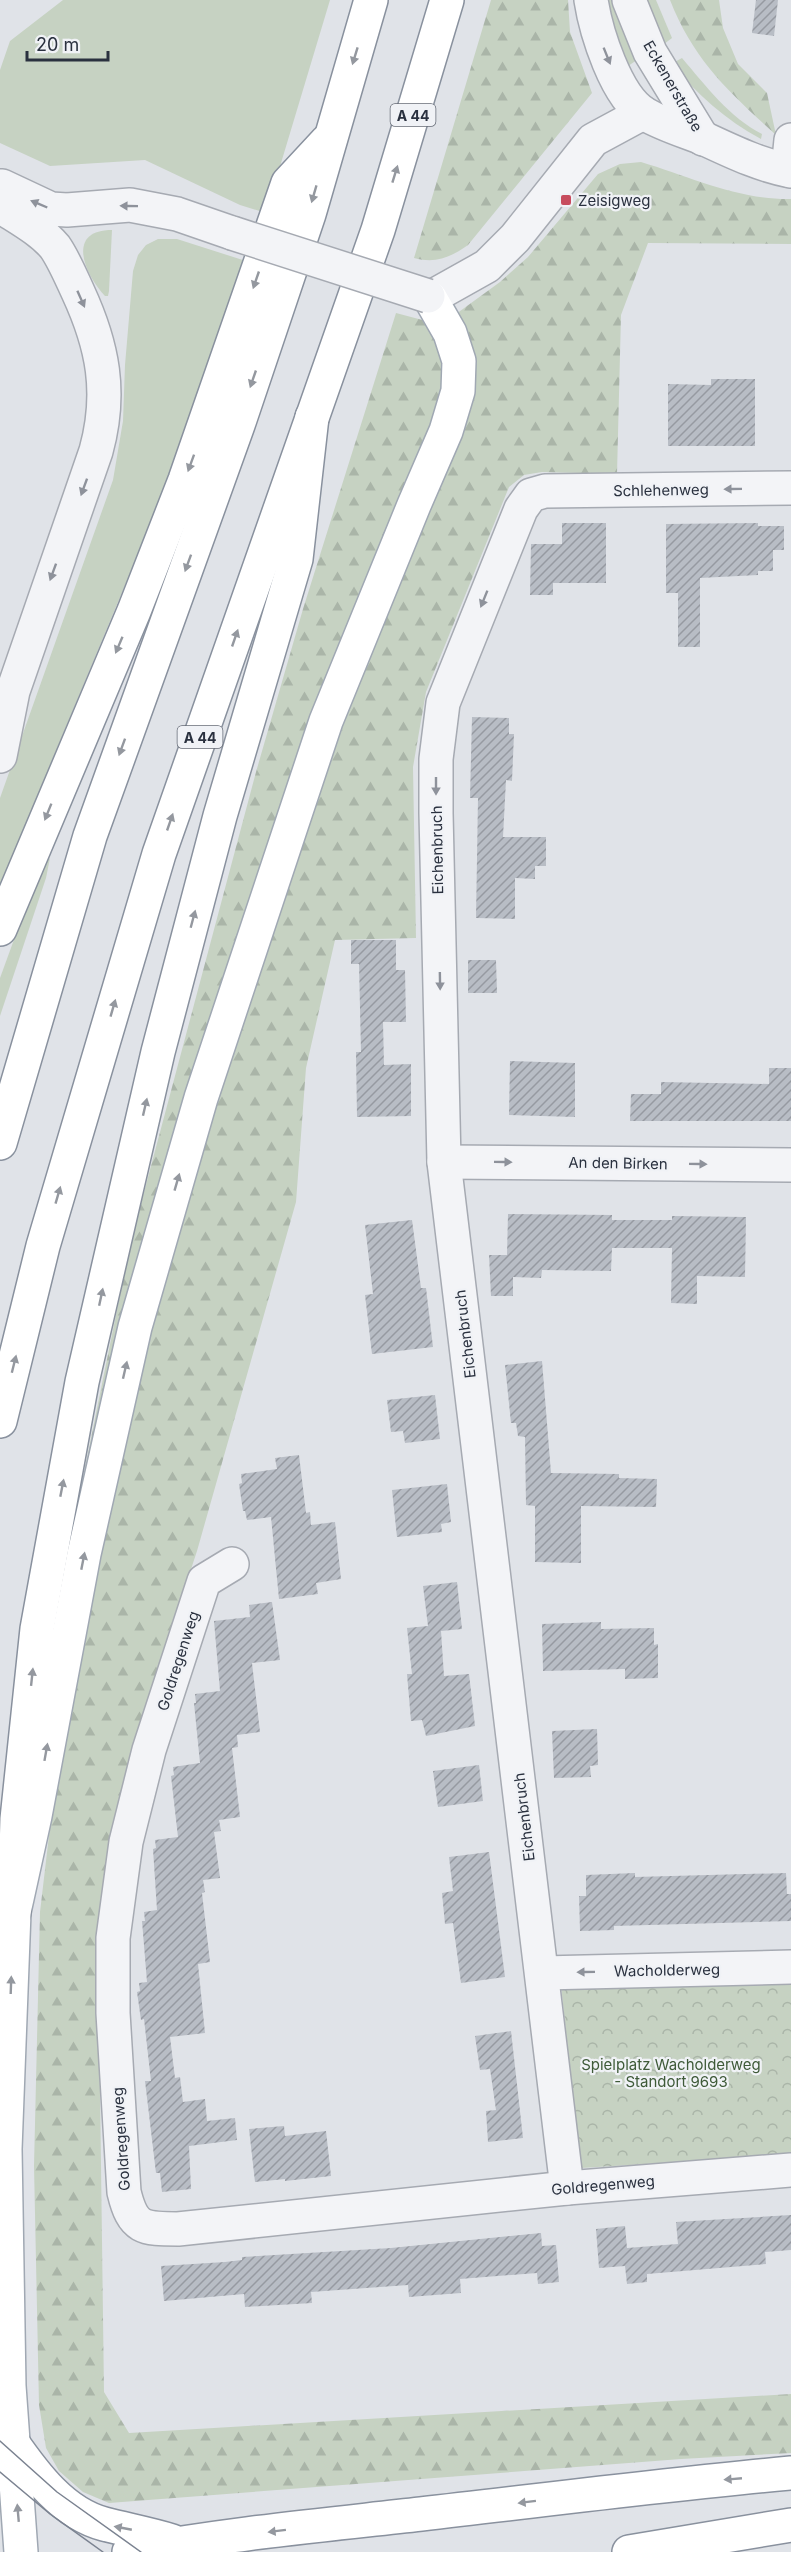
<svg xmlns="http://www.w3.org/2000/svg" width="791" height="2552" font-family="Inter,sans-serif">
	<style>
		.grass { fill: #c6d2c2 }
		.forest { fill: url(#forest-firs) }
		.park { fill: url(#park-crowns) }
		.building { fill: url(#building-hatch) }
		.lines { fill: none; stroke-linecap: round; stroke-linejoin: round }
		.minor-casing { stroke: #a6aab2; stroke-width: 36 }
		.major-casing { stroke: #a0a8b3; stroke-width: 36 }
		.highway-casing { stroke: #89919e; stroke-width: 36 }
		.minor { stroke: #f3f4f7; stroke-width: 33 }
		.major { stroke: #fff; stroke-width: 33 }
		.highway { stroke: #fff; stroke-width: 33 }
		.tram { stroke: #7b8391; stroke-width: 1.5 }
		.minor-bridge-casing { stroke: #a6aab2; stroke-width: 36; stroke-linecap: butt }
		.minor-bridge { stroke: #f3f4f7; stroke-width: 33 }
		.oneway { fill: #94989f }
		.oneway2 { fill: #8e929b }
		.poi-dot { fill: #c74c5e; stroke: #f0f2f6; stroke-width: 2 }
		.labels { text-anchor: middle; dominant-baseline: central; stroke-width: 4.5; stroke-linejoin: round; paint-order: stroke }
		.shield { fill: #f0f2f6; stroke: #656b76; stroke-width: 1.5 }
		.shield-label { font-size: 14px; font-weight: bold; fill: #2a313f }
		.street-label { font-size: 15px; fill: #2a313f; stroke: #f0f2f6 }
		.poi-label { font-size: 15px; fill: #2a313f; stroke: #f0f2f6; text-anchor: start }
		.park-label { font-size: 15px; fill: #3e5a38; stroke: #f0f2f6 }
	</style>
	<defs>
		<pattern id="forest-firs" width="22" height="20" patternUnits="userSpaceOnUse" patternTransform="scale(1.5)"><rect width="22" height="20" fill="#c6d2c2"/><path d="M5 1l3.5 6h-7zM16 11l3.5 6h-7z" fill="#aab5a8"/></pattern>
		<pattern id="park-crowns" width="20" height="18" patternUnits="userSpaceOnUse" patternTransform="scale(1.5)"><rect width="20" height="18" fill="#c6d2c2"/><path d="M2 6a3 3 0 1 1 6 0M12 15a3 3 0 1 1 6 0" fill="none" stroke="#aab5a8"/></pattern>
		<pattern id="building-hatch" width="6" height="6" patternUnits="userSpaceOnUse" patternTransform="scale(1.5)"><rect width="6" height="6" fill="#b8bdc5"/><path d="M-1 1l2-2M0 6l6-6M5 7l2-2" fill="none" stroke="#969aa1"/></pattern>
	</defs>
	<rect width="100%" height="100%" fill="#e0e3e8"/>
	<g class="grass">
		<polygon points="63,0 330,0 266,213 240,205 145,160 50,166 0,143 0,70 10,41"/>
		<polygon points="605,0 614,0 640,58 625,68"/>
		<polygon points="639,0 656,0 672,38 660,47"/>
		<path d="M682 58C705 85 730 118 762 134L761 139C725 120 698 94 671 64Z"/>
		<path d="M112 230 109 291 108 296H105C85 275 65 230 112 230Z"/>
		<polygon points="158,239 177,239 249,262 171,475 0,885 0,798 113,480 123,421 125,365 133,271 138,255 146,245"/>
		<polygon points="50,858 46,878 0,1016 0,978 39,871"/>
	</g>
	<g class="forest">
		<path d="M491 0H568L570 32 592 93 468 245C451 257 436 264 414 258Z"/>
		<path d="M670 0H719L723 28 738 64 767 93 776 135C729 92 694 61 670 0Z"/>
		<path d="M641 162C691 177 738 200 791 199V244L648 243 621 315 617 474 542 472 524 475 509 487 426 692 413 767 416 938 335 940 306 1068 296 1202 197 1551 136 1736 98 1937 104 2392 129 2433 791 2394V2453L681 2459 109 2503 83 2492 59 2471 46 2448 39 2405 34 2166 40 1912 56 1776 61 1586 131 1241 256 772 303 609 396 313 430 322 456 314 500 282 528 257 598 174 620 164Z"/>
	</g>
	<polygon class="park" points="791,1979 791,2155 581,2168 561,1986"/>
	<g class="building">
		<polygon points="756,0 778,0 774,36 752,33"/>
		<polygon points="711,379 755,379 755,446 668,446 668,384 711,385"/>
		<polygon points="562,523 606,523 606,583 553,583 553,595 530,595 531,544 562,544"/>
		<polygon points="758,523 758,526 784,526 784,550 773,550 773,571 758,571 758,575 700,578 700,647 678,647 678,593 666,593 666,524"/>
		<polygon points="472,717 509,718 509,734 514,734 512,781 506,780 503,837 546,837 546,866 535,866 535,879 515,878 515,919 476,918 478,798 470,798"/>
		<polygon points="351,940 396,940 396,970 405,970 406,1022 383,1022 384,1065 411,1064 411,1116 357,1117 356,1052 361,1052 359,964 351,964"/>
		<polygon points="468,960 496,960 497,993 468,993"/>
		<polygon points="510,1061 575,1063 575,1117 509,1115"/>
		<polygon points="769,1068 791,1068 791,1121 630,1121 631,1094 661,1094 661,1082 769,1084"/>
		<polygon points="508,1214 612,1215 612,1220 672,1220 672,1216 746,1217 745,1277 697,1276 697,1304 671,1303 672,1248 612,1248 611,1271 542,1270 541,1278 513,1277 513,1296 491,1296 489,1255 507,1255"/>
		<polygon points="412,1220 421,1288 426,1288 433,1347 372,1354 365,1295 373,1294 365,1225"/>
		<polygon points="542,1361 551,1473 619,1474 619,1478 657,1479 656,1507 581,1506 581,1563 535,1562 535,1506 526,1505 525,1437 518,1436 516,1423 511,1423 505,1365"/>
		<polygon points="435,1395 440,1439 405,1443 403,1431 391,1432 387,1400"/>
		<polygon points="299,1455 306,1513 310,1512 311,1525 335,1522 341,1579 316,1583 318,1594 279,1599 271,1517 247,1520 245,1511 243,1511 239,1484 242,1483 241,1474 277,1469 275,1458"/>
		<polygon points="447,1484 451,1522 441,1524 442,1532 397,1537 392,1490"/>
		<polygon points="457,1582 462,1629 441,1631 444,1676 469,1674 475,1726 426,1736 422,1720 411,1721 407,1674 412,1674 407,1628 428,1626 423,1586"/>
		<polygon points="272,1602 280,1660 252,1663 260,1732 237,1735 238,1747 232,1748 240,1817 219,1820 221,1831 214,1832 220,1878 203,1880 205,1892 202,1893 210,1962 198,1964 205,2033 170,2037 175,2078 180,2077 183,2102 205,2099 207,2121 235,2118 237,2140 189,2146 191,2189 162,2192 160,2173 156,2173 145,2081 151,2081 144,2019 141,2020 137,1992 140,1991 139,1983 147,1982 142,1921 145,1921 144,1912 157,1910 153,1849 156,1848 155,1840 178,1837 171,1776 174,1775 173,1767 200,1763 194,1703 196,1703 195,1694 220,1691 214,1621 250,1617 249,1605"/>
		<polygon points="601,1622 601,1629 654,1628 654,1645 658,1644 658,1678 625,1679 625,1669 543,1671 542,1624"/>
		<polygon points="597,1729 598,1765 590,1766 591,1777 554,1778 552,1731"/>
		<polygon points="479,1765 483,1801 438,1807 433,1771"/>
		<polygon points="489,1852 505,1977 461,1983 453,1923 445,1924 442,1893 453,1891 449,1857"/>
		<polygon points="635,1873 635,1877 786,1873 787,1894 791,1894 791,1921 614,1926 614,1930 580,1931 579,1896 586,1896 586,1875"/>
		<polygon points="511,2031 523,2138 488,2142 486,2111 496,2110 490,2069 480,2070 475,2036"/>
		<polygon points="284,2126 285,2136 326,2131 331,2176 285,2181 285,2179 255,2182 249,2129"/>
		<polygon points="791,2215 791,2250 765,2252 766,2264 647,2274 647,2282 627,2284 625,2266 599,2268 596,2229 625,2226 627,2248 678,2244 676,2222"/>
		<polygon points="541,2233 542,2246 556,2245 559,2282 538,2284 537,2273 460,2279 461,2293 409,2297 408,2285 311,2292 312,2303 245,2307 244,2294 164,2301 161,2266 225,2262 242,2260 242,2257 391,2248"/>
	</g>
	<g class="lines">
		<defs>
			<g id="minor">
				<path d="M591 0C596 32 616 97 645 114 664 125 685 131 705 139 733 152 760 165 791 171"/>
				<polyline points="629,0 650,52 703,139"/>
				<polyline points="788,170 791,140"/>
				<polyline points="2,186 51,209 67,210 130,205 177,214 232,233"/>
				<path d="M0 206C18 218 41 230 55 247 64 260 71 277 78 292 103 346 112 393 96 451L13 691 0 756"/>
				<polyline points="428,296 430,298 487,266 515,238 593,140 643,113"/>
				<polyline points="444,1162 791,1165"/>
				<path d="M232 1564 204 1581 149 1750 126 1842 113 1938V2013L124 2192C133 2229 143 2229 178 2229L567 2188 791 2170"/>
				<polyline points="543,1973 791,1967"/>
				<polyline points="567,2188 444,1162 436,813 436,759 443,703 521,509 531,495 545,491 791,488"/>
			</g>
			<polyline id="major" points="21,2552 9,2386 5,2149 14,1912 35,1816 84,1554 135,1327 201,1098 326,721 414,505 446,431 458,391 459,361 450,333 430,298"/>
			<g id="highway">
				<polyline points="0,929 134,611 185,480 288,183 327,141"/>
				<polyline points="0,1143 90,836 238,425 309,214 371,0"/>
				<polyline points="0,1421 43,1246 159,854 378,230 447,0"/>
				<polyline points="14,1912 17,1819 37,1629 82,1382 158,1052 220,816 296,559 312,417"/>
				<path d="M12 2442C35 2475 63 2513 104 2524 127 2530 149 2534 172 2541"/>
				<path d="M129 2552C226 2534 324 2525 421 2514 545 2500 668 2484 791 2473"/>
				<polyline points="629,2552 791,2525"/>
			</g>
		</defs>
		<use href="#minor" class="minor-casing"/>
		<use href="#major" class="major-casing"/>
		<use href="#highway" class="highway-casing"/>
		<use href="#minor" class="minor"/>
		<use href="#major" class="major"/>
		<use href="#highway" class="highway"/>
		<g class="tram">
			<polyline points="0,2441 57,2492 141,2552"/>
			<polyline points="0,2472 50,2514 103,2552"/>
		</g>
		<defs>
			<polyline id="minor-bridge" points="232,233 428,296"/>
		</defs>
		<use href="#minor-bridge" class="minor-bridge-casing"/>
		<use href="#minor-bridge" class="minor-bridge"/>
	</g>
	<defs><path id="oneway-solid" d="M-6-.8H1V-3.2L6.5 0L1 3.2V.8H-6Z" transform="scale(1.5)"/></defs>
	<g class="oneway">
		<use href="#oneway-solid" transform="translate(355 56) rotate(107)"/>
		<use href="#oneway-solid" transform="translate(395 174) rotate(-73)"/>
		<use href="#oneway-solid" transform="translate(314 194) rotate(106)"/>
		<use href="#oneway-solid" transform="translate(256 280) rotate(109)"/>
		<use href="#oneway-solid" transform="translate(253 379) rotate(109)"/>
		<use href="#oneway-solid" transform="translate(191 463) rotate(110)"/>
		<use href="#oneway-solid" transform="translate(188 563) rotate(110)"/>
		<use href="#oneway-solid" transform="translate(235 638) rotate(-71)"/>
		<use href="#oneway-solid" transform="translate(119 645) rotate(113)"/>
		<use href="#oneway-solid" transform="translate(122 747) rotate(110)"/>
		<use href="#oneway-solid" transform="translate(48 812) rotate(112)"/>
		<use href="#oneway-solid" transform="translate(170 822) rotate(-71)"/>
		<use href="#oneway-solid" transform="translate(193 919) rotate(-75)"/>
		<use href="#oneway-solid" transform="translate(113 1008) rotate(-74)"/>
		<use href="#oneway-solid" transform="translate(145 1107) rotate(-77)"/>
		<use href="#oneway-solid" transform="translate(177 1182) rotate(-74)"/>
		<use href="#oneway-solid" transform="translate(58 1195) rotate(-74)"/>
		<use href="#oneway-solid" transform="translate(101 1297) rotate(-78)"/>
		<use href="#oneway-solid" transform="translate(14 1364) rotate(-76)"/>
		<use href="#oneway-solid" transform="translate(125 1370) rotate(-77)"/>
		<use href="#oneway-solid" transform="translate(62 1488) rotate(-79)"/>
		<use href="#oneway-solid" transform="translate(83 1561) rotate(-79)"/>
		<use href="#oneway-solid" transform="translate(32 1677) rotate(-84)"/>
		<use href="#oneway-solid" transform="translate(46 1752) rotate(-80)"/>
		<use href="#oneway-solid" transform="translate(11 1985) rotate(-88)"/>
		<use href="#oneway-solid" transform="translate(733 2479) rotate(175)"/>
		<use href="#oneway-solid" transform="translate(527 2502) rotate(173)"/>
		<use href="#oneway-solid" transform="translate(18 2513) rotate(-95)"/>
		<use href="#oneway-solid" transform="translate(123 2528) rotate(-169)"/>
		<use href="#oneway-solid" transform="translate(277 2531) rotate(173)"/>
	</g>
	<g class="oneway2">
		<use href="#oneway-solid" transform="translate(607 56) rotate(68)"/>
		<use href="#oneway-solid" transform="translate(39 204) rotate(-157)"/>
		<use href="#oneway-solid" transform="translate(129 206) rotate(-179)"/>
		<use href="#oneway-solid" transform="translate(81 299) rotate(66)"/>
		<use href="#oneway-solid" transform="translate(84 487) rotate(110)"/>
		<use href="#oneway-solid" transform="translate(733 489) rotate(179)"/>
		<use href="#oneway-solid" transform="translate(53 572) rotate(110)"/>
		<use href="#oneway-solid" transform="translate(484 599) rotate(112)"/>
		<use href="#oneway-solid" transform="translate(436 786) rotate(90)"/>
		<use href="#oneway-solid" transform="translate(440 981) rotate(89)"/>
		<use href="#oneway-solid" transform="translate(503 1162) rotate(1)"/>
		<use href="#oneway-solid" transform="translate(698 1164) rotate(1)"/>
		<use href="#oneway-solid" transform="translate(586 1972) rotate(179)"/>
	</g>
	<rect class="poi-dot" x="560" y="194" width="12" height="12" rx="3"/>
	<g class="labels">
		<g class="shield">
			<rect x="390.5" y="104" width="45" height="22" rx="4.5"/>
			<rect x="177.5" y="726" width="45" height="22" rx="4.5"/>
		</g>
		<g class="shield-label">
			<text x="413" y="115">A 44</text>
			<text x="200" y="737">A 44</text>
		</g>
		<g class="street-label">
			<text transform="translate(673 86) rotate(60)">Eckenerstraße</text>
			<text transform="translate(661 490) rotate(-1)">Schlehenweg</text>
			<text transform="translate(437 850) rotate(-91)">Eichenbruch</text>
			<text transform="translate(618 1163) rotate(1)">An den Birken</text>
			<text transform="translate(465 1334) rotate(-97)">Eichenbruch</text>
			<text transform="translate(178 1661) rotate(-72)">Goldregenweg</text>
			<text transform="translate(524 1817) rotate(-97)">Eichenbruch</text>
			<text transform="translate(667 1970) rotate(-1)">Wacholderweg</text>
			<text transform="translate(121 2139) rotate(-94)">Goldregenweg</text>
			<text transform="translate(603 2185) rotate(-5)">Goldregenweg</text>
		</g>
		<g class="poi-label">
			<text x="578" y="200">Zeisigweg</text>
		</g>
		<g class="park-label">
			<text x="671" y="2064">Spielplatz Wacholderweg<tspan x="671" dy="17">- Standort 9693</tspan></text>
		</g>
	</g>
	<path d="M27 51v9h81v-9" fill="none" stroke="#2a313f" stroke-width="3"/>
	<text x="36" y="51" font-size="18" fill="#2a313f" stroke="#f0f2f6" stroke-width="4.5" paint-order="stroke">20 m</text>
</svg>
